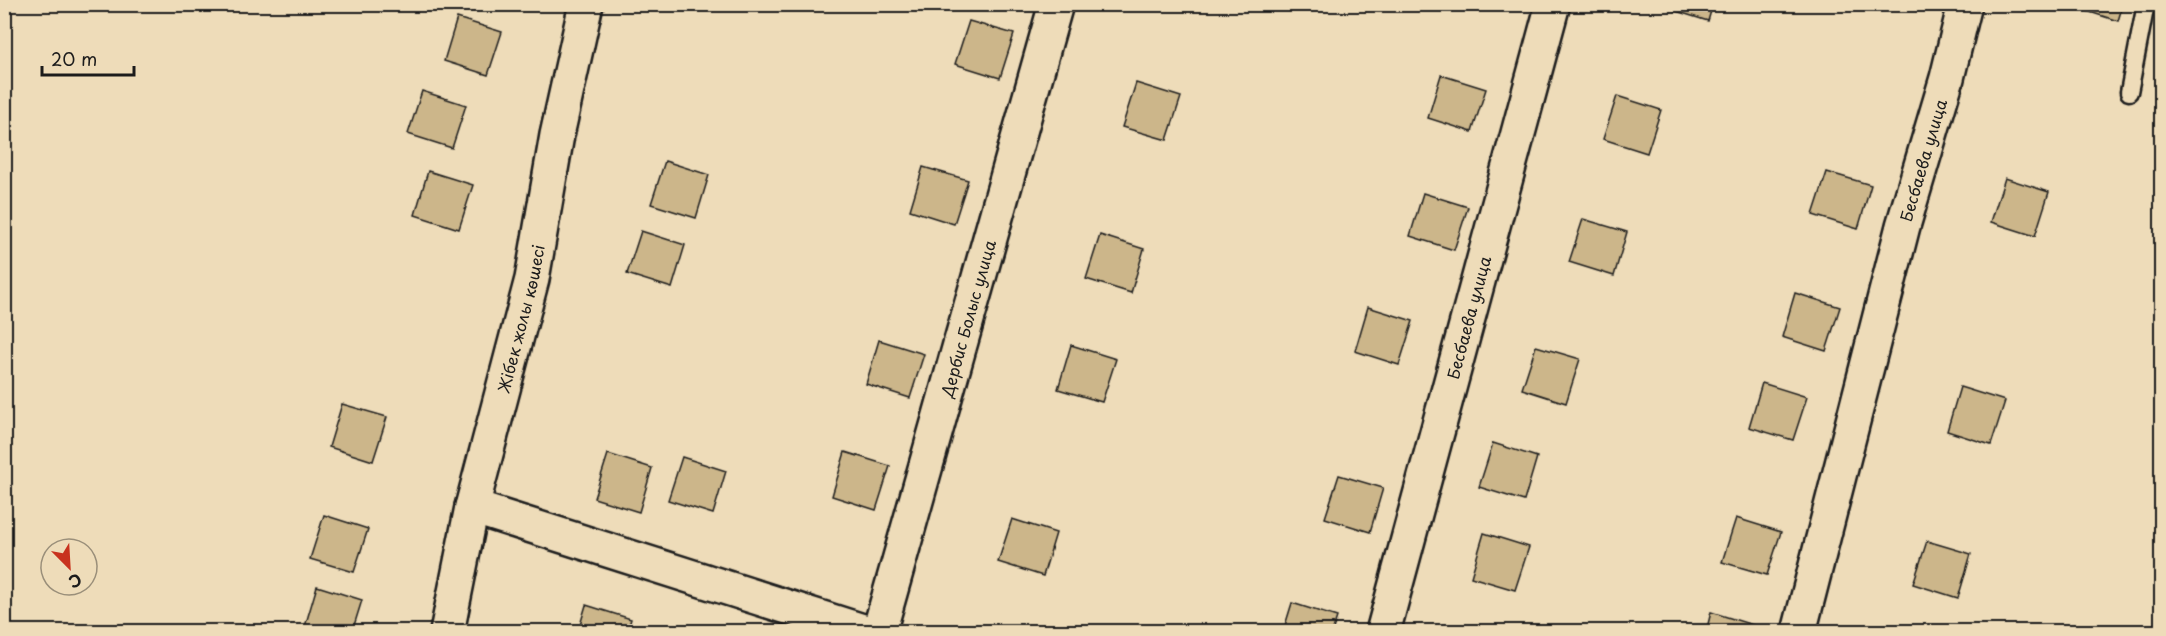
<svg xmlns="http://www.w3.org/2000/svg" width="2166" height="636" font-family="'Playpen Sans',sans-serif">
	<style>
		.building { fill: #ccb68a; stroke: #1c1c1c; stroke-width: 1.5 }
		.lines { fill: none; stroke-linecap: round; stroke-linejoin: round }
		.lane-casing { stroke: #1c1c1c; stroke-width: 21 }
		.street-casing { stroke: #1c1c1c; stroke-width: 38 }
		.secondary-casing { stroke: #1c1c1c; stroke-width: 38 }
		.lane { stroke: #eedcb9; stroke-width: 16 }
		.street { stroke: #eedcb9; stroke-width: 33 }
		.secondary { stroke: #eedcb9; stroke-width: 33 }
		.labels { text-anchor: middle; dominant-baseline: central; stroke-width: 6; stroke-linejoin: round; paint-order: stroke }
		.street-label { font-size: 16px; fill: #1c1c1c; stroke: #eedcb9 }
	</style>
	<rect width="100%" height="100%" fill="#eedcb9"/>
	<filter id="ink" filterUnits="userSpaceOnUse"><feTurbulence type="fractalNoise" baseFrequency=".0167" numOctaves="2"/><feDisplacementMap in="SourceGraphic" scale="12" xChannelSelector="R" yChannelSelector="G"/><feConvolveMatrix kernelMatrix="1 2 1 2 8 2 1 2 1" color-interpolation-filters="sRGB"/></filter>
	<g filter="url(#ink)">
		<g class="building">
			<polygon points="1664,4 1713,4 1708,21 1663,7"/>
			<polygon points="2075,4 2123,4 2118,21 2074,7"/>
			<polygon points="457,18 502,32 488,75 444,61"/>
			<polygon points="969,21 1014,34 1000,78 955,64"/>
			<polygon points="1441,75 1486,89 1472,132 1428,118"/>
			<polygon points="1136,83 1181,97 1167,140 1122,127"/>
			<polygon points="422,91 466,105 452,148 408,134"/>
			<polygon points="1617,96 1661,110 1647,153 1603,139"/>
			<polygon points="665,161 709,175 696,218 651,204"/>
			<polygon points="923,167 968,180 954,224 910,210"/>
			<polygon points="428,171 473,185 459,229 415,215"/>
			<polygon points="1827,172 1871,185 1858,229 1813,215"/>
			<polygon points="2005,178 2049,192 2035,236 1991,222"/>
			<polygon points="1423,193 1468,207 1454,250 1410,236"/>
			<polygon points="1583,219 1627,232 1614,276 1569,262"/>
			<polygon points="641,231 685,245 672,288 627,274"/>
			<polygon points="1100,235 1144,249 1131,293 1086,279"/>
			<polygon points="1795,293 1840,307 1826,351 1782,337"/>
			<polygon points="1368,307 1413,321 1399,365 1355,351"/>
			<polygon points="879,340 924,354 910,398 866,384"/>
			<polygon points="1071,345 1116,359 1102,402 1058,389"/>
			<polygon points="1536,346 1580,359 1566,403 1522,389"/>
			<polygon points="1762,383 1807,397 1793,440 1749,427"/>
			<polygon points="1960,387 2005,401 1991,445 1947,431"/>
			<polygon points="342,404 387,417 373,461 329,447"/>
			<polygon points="1493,443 1537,457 1524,501 1479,487"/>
			<polygon points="845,452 890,466 876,510 832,496"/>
			<polygon points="608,454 652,468 639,512 594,498"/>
			<polygon points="682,457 726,471 713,514 668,500"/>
			<polygon points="1339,475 1383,488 1370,532 1325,518"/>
			<polygon points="324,515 368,529 354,572 310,559"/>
			<polygon points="1736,518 1781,532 1767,575 1722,562"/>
			<polygon points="1012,519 1056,533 1043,576 998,562"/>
			<polygon points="1484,533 1529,547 1515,590 1471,577"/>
			<polygon points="1927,541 1971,554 1958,598 1913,584"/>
			<polygon points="317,586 362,600 352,632 310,632 304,630"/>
			<polygon points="1292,603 1337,617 1332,632 1283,632"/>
			<polygon points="586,605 631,619 627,632 578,632"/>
			<polygon points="1711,612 1756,626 1755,632 1706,632"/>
		</g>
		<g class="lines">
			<defs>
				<polyline id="lane" points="2129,92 2146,4"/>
				<g id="street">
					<polyline points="472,507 866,632"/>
					<path id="s1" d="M879 632 1056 4"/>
					<path id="s2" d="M1383 632 1553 4"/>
					<path id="s3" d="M1799 632 1903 226 1947 78 1965 4"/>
				</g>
				<g id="secondary">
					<path id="s4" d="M447 632 472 507 532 279 557 135 586 4"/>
				</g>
			</defs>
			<use href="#lane" class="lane-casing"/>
			<use href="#street" class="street-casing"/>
			<use href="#secondary" class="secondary-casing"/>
			<use href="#lane" class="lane"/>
			<use href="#street" class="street"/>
			<use href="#secondary" class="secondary"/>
		</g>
	</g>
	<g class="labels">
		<g class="street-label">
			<text stroke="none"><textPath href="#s3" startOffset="488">Бесбаева улица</textPath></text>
			<text stroke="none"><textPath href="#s1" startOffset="326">Дербис Болыс улица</textPath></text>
			<text stroke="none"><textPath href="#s2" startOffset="326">Бесбаева улица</textPath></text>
			<text stroke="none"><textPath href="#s4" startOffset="322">Жібек жолы көшесі</textPath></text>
		</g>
	</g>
	<rect width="2166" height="636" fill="none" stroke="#eedcb9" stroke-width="24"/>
	<rect x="12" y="12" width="2142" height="612" fill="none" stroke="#1c1c1c" stroke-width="2" filter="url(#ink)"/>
	<g transform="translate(69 567) rotate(156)"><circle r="28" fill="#eedcb9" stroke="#9a8f7a" stroke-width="1.5"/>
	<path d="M0-4.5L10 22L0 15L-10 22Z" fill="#c8321e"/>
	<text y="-9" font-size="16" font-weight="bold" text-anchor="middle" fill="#1c1c1c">С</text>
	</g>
	<path d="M42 66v9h92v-9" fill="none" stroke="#1c1c1c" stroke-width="3"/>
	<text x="51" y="66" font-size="18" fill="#1c1c1c" stroke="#eedcb9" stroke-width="4.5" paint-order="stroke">20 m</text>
</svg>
